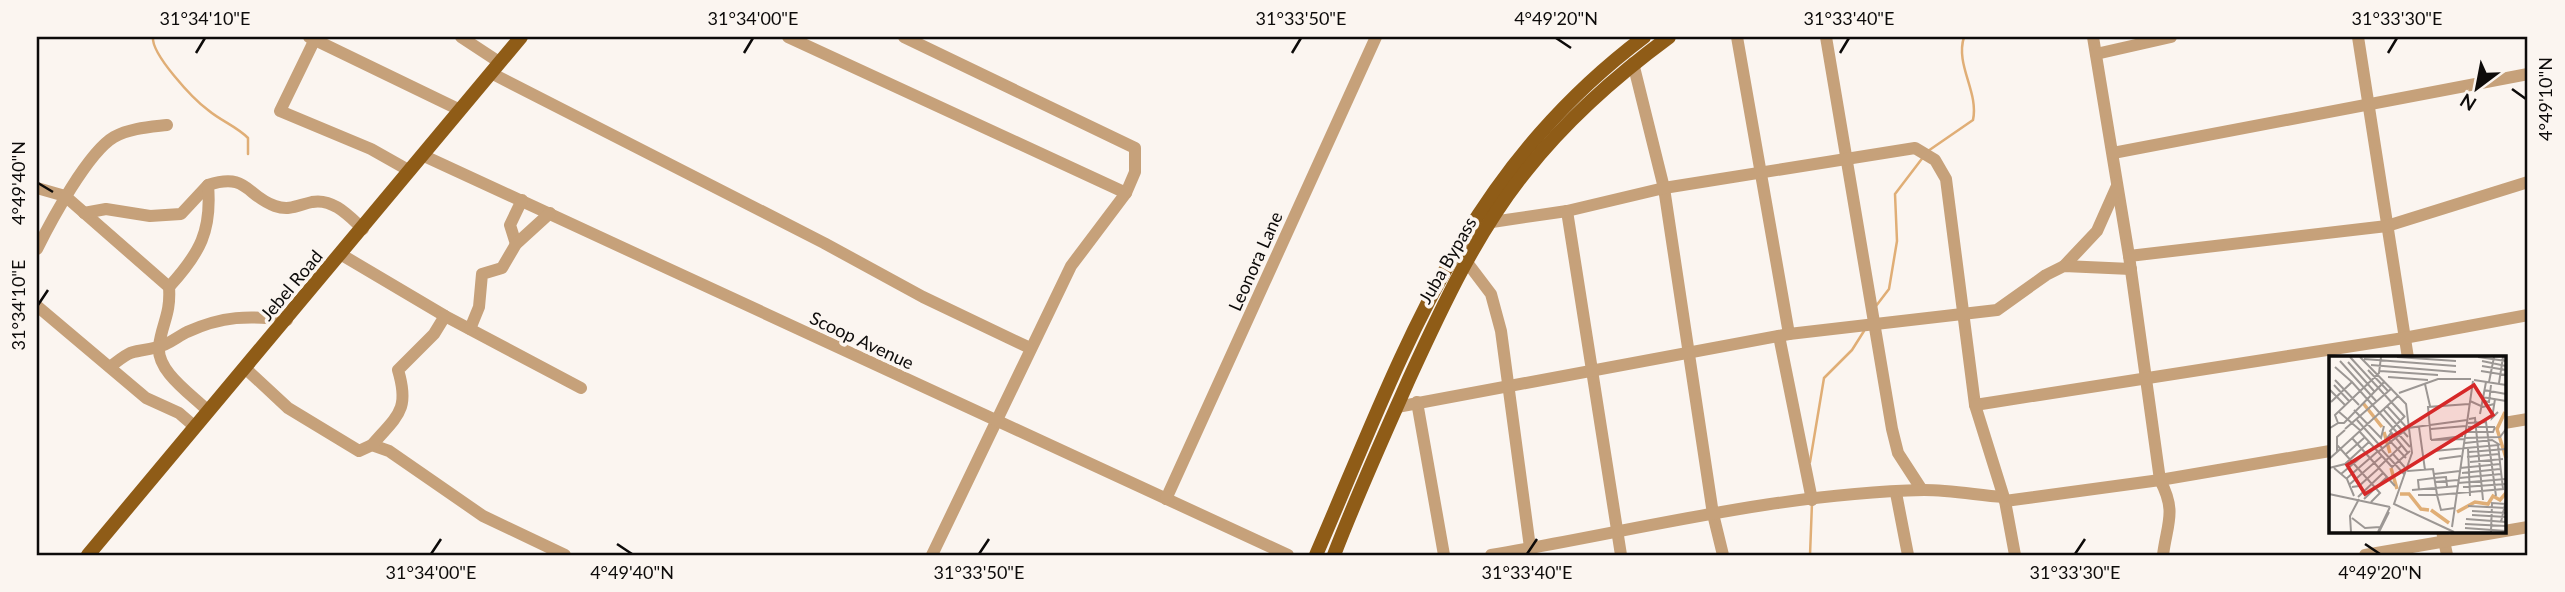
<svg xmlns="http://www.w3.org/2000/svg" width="2565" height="592" font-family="Lato,sans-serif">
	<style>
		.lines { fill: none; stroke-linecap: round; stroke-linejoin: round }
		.stream { stroke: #e0ae76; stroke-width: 2.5 }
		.minor { stroke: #c6a17a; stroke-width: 12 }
		.major { stroke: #8f5c17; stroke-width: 14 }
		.ticks { fill: none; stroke: #0d0b0a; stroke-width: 2.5 }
		.labels { text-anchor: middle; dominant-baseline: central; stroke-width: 7; stroke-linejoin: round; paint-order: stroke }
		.street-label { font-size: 18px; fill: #0d0b0a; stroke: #fbf5f0 }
		.inset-river { fill: none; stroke: #e0ae76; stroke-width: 3.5 }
		.inset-road { fill: none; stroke: #9c9794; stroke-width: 2 }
		.view { fill: #d62828; fill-opacity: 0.15; stroke: #d62828; stroke-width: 3.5 }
		.inset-edge { fill: none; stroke: #0d0b0a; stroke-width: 3.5 }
		.neatline { fill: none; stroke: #0d0b0a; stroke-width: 2.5 }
		.ticks-label { font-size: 18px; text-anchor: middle; fill: #0d0b0a }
	</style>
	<rect width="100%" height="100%" fill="#fbf5f0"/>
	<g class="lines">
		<g class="stream">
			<path d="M153 37C151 54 193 99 208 110 221 121 236 126 248 138V154"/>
			<path d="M1928 151 1973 120C1979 92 1955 65 1964 37"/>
			<polyline points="1876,306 1889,289 1897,241 1895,194 1924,156"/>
			<polyline points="1810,462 1824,378 1852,350 1864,331"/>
			<polyline points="1810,555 1812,503"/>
		</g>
		<g class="minor">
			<polyline points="309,37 460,110"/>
			<polyline points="316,37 280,111 371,149 410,171"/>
			<polyline points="461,37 499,62"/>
			<polyline points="788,37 1126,193"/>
			<polyline points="904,37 1135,148 1135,172 1126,193 1071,266 932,555"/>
			<polyline points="1737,37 1789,334"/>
			<polyline points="1826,37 1892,429 1898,453 1922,490"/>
			<path d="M2093 37 2129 256 2160 480C2177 512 2167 523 2163 555"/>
			<polyline points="2358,37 2408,358"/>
			<polyline points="2096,54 2171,37"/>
			<polyline points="1633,63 1664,188 1713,514 1723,555"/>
			<polyline points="491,73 824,243 923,297 1030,348"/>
			<polyline points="2113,153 2528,74"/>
			<polyline points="422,155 1288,555"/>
			<path d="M37 188 65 196 169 287C171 314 162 323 159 346 156 371 191 394 207 410"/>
			<polyline points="1567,211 1621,555"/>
			<path d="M84 213 106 209 150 216 181 214 208 185C248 172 246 196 275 206 290 211 298 205 312 202 333 198 349 216 363 229"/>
			<polyline points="1492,222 1567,211 1664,188 1915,148 1935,160 1946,179 1975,405 2005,501 2015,555"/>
			<polyline points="516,244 510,225 522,200"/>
			<path d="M37 249C51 221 88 152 114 137 130 128 150 127 167 125"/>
			<polyline points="342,255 445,316 581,388"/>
			<polyline points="2129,256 2387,226 2528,182"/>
			<polyline points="1466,261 1491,294 1501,331 1531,555"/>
			<polyline points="2064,266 2097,231 2117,186"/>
			<path d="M169 287C200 253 212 231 208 185"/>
			<polyline points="37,306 146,398 179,413 194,426"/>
			<polyline points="470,329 479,307 482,274 502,268 516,244 550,213"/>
			<polyline points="1779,336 1812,500"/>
			<path d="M110 367C135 347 130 354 158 347 168 345 177 337 187 332 222 316 249 315 287 320"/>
			<polyline points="246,369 288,408 359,451 372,445 389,451 483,516 565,555"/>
			<polyline points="1417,402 1444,555"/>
			<polyline points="1975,405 2404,338 2528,315"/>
			<polyline points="1397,407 1789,334 1997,310 2046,275 2064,266 2131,269"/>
			<polyline points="2504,423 2528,419"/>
			<path d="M372 445C398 415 410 410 398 370L434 334 445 316"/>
			<polyline points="1896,493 1908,555"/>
			<polyline points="1166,499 1376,37"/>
			<polyline points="2005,501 2160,480 2330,451"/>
			<polyline points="2442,531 2447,555"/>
			<path d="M1491 555C1634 531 1778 493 1924 490 1950 490 1977 495 2003 497"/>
			<polyline points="2365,555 2528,527"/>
		</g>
		<g class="major">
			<polyline points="88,555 521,37"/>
			<path d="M1316 555C1403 354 1461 175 1644 37"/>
			<path d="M1334 555C1357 495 1383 438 1409 379 1442 307 1476 233 1526 171 1567 119 1616 76 1669 37"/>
		</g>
	</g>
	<path class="ticks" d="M1556 38 1571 48M196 53 205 38M744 53 753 38M1292 53 1301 38M1840 53 1849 38M2388 53 2397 38M2512 89 2526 99M38 183 53 192M38 305 48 290M617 544 632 554M2365 544 2380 554M431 554 441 539M979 554 989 539M1527 554 1537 539M2075 554 2085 539"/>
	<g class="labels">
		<g class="street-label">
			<text transform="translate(1447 260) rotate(-60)">Juba Bypass</text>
			<text transform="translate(1255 261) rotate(-66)">Leonora Lane</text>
			<text transform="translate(291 285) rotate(-50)">Jebel Road</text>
			<text transform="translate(862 340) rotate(25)">Scoop Avenue</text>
		</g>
	</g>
	<g transform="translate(2329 356)">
		<rect width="177" height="177" fill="#fbf5f0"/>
		<path class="inset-river" d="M34 47 53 71M176 56 168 73 177 102M55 76 61 97M62 112 68 133M71 138H80L92 153 100 154M102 154 120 167M128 156 146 146 159 148 164 140 171 144 177 137"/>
		<path class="inset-road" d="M21 1 76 61M31 1 77 48 83 97 65 148 125 176M68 1 127 5M149 1 177 5M35 3 127 10M11 5 48 46M153 5 177 10M19 6 45 35M42 9 127 16M153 10 177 14M6 11 23 26M39 14 59 35M51 15 109 19M152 15 177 19M59 21 99 24M6 24 30 49M145 24 177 29M160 26 165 1M170 27 174 1M96 28 101 50M5 29 20 45M1 34 16 49M155 34 177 38M70 37 109 23H142M153 41 177 45M166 43 163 62 169 56M141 45 154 51 165 48M155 45 160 46 162 29M2 46 23 26 81 91M58 50 78 72M54 53 79 81M25 54 52 82 55 70M9 55 32 75M151 58 157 26M76 60 61 75 79 97M140 63 146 62 154 144M28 64 54 93M9 67H15L56 25M139 67 157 66 167 140M90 71 96 114M139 71H166M1 72 9 67 6 59 50 17 52 1M16 73 63 32M102 73 137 70M31 76 63 111 81 95M138 76H164L166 71M62 77 58 82 77 102M23 82 66 130M135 82 171 81 177 73M102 84 99 51 140 48M102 84 135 83M102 84 134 80M136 87 163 84 171 89M8 89 51 137 42 146M139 92 141 140M53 94 75 118M8 96 69 40M49 96 79 72 138 64M140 96 177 93M17 98 35 82M64 98 79 115 104 113 108 139 174 133 169 89 105 95M138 101 170 98M0 103 8 96V81L16 74M110 103 132 100M141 106 174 103M50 111 72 90M0 112 16 108 40 86M5 112 18 123 25 140M131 112 171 108M133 117 171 113M12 118 37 97M105 118 131 115M130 122 172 118M17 123 48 96M106 126 129 124M129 127 177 123M21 128 53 100M23 131 30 130 50 112M134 131 177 128M83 134 129 130M90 134 89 124 105 122 117 121 118 130M0 138 61 151M89 139H108L112 154 126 152M29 141 54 117M35 143 58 121M139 150 177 152M143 155 177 157M143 159 177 161M23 162 36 172 51 171M137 163 177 166M172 166 177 144M136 168 177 170M123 171 144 25M136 172 177 175M22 176 21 160 30 143M49 176 61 151M50 176 60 156M162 176 163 147 177 148"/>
		<path class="view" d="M145 29 164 59 36 138 18 109Z"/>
		<rect width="177" height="177" class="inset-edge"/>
	</g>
	<rect width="2565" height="592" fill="none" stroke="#fbf5f0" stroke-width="77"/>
	<g transform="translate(2477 88) rotate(212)" stroke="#fbf5f0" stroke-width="5" paint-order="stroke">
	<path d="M0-5L12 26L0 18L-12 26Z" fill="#0d0b0a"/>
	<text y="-10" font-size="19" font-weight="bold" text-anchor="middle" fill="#0d0b0a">N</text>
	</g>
	<rect x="38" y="38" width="2488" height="516" class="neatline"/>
	<g class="ticks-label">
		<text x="205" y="25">31°34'10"E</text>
		<text x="753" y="25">31°34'00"E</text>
		<text x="1301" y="25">31°33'50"E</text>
		<text x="1556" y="25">4°49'20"N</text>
		<text x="1849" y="25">31°33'40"E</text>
		<text x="2397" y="25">31°33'30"E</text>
		<text transform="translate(2546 99) rotate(-90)" y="6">4°49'10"N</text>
		<text transform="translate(19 183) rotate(-90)" y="6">4°49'40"N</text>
		<text transform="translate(19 305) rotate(-90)" y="6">31°34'10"E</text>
		<text x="431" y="579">31°34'00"E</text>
		<text x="632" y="579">4°49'40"N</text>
		<text x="979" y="579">31°33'50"E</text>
		<text x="1527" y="579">31°33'40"E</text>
		<text x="2075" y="579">31°33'30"E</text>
		<text x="2380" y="579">4°49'20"N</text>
	</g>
</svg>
